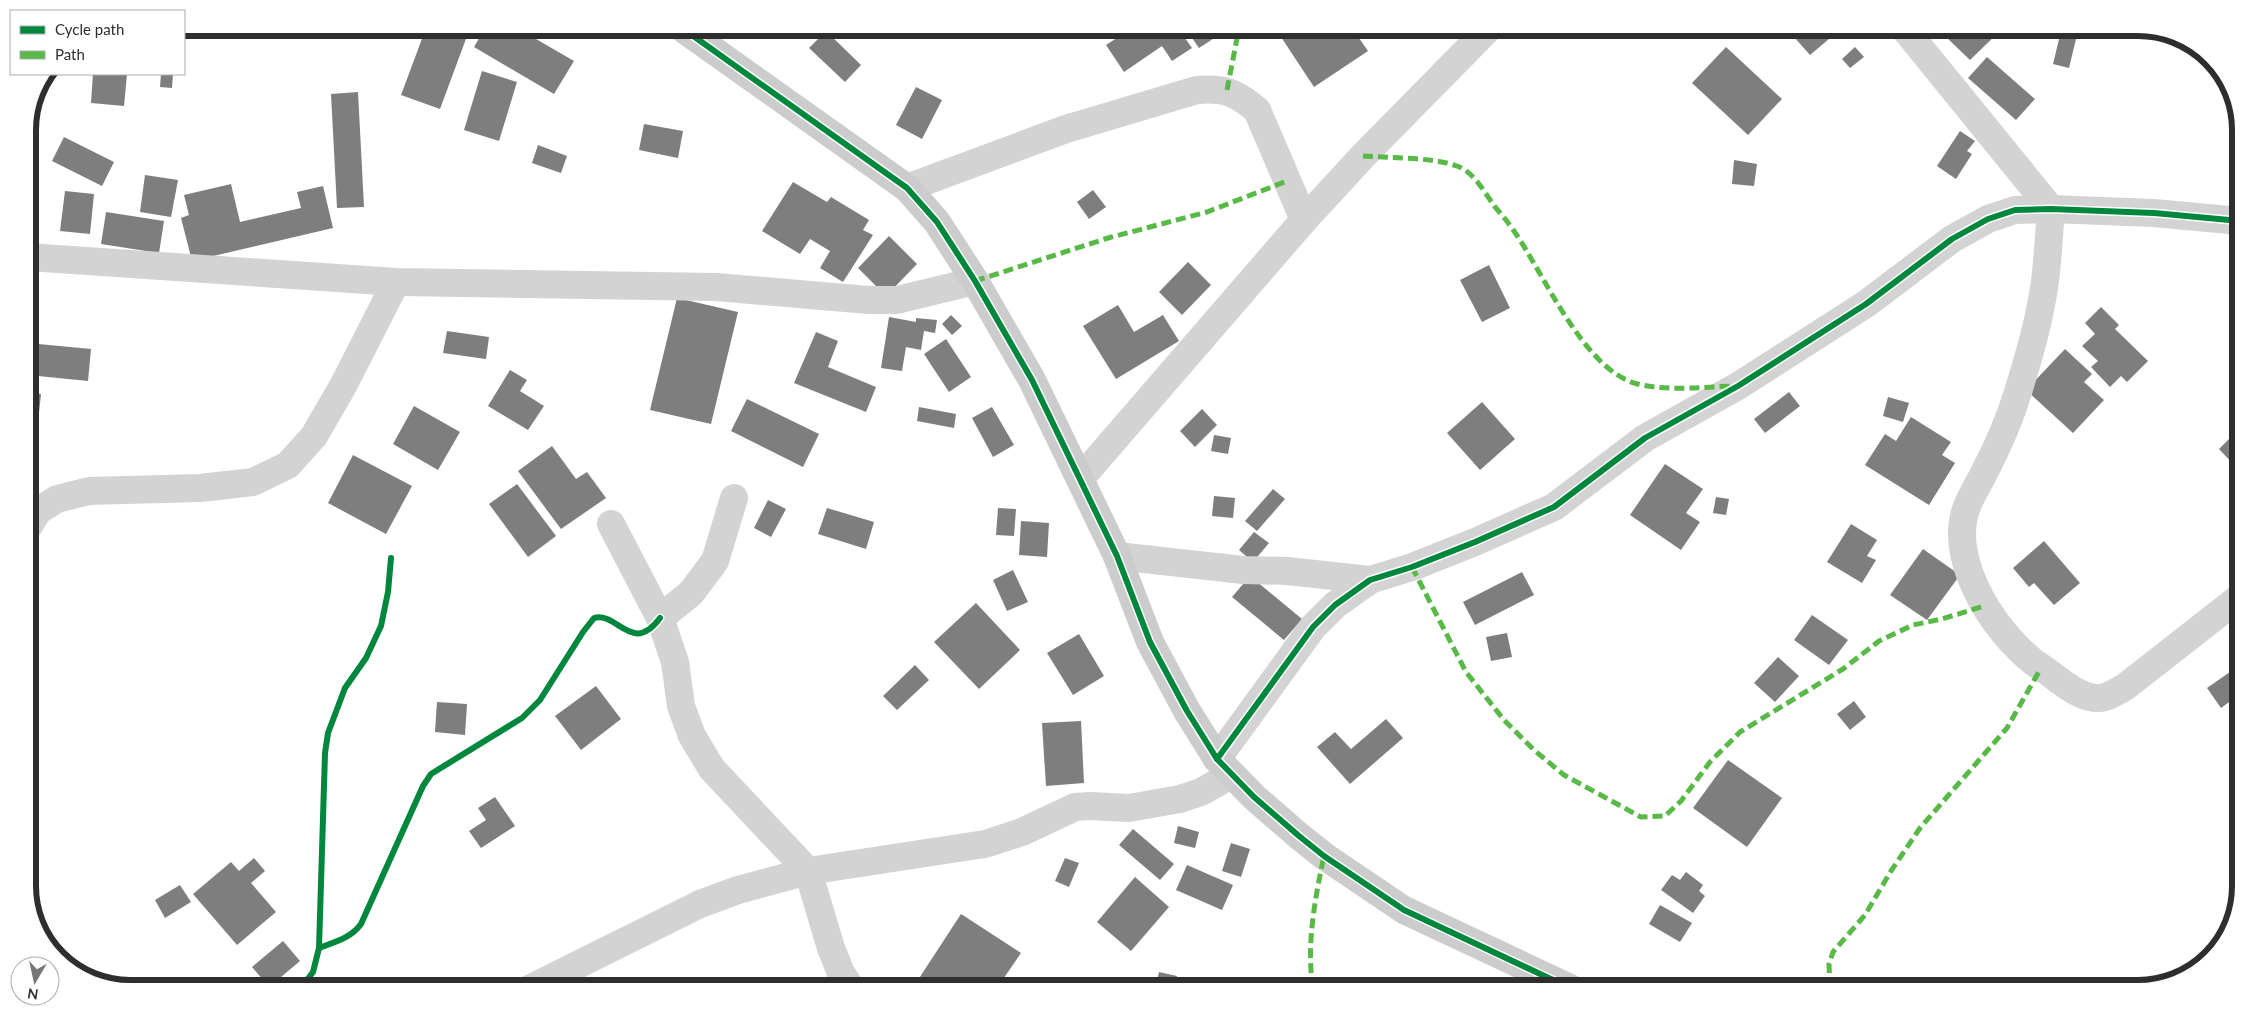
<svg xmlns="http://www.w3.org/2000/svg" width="2268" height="1016" font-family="Lato,sans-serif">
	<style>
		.building { fill: #7e7e7e }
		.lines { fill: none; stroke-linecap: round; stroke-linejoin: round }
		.street { stroke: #d3d3d3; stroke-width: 28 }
		.secondary { stroke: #ccc; stroke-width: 28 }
		.quiet { stroke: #58b947; stroke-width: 5; stroke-dasharray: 10 5; stroke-linecap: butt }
		.cycleway-casing { stroke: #fff; stroke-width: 9 }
		.cycleway { stroke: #00873e; stroke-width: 6 }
		.rim { fill: none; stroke: #2e2e2e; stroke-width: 6 }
	</style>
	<rect width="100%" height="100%" fill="#fff"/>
	<g class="building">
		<polygon points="426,28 470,28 440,109 401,95"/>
		<polygon points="485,28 517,28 574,61 554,94 474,47"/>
		<polygon points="1132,28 1161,28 1167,37 1180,28 1218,28 1222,33 1199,48 1190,35 1185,38 1192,48 1172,61 1162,46 1124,72 1106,45"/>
		<polygon points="1295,28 1352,28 1368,51 1314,87 1281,37"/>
		<polygon points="1786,28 1842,28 1810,55"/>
		<polygon points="1952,28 2003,28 1970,60 1944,35"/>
		<polygon points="826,31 861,65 845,82 809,48"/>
		<polygon points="2061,31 2077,35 2069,68 2053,64"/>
		<polygon points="1726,47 1782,99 1748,135 1692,83"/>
		<polygon points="1855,47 1864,57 1850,68 1842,59"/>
		<polygon points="1987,57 2035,99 2016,120 1968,78"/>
		<polygon points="482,71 517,82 499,141 464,130"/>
		<polygon points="93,74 127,74 124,106 91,103"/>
		<polygon points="161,74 173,74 172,88 160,87"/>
		<polygon points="916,87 942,100 922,139 896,125"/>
		<polygon points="358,92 364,207 337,208 331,94"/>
		<polygon points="644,124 683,131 678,158 639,150"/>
		<polygon points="1960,131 1975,141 1967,151 1972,154 1956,179 1937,166"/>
		<polygon points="64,137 114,162 102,186 52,161"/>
		<polygon points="538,145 567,156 561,173 532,163"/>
		<polygon points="1734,160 1757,164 1754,186 1732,184"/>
		<polygon points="145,175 178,180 171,217 140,212"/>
		<polygon points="793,182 827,202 831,197 869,220 863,230 873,235 843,282 820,268 830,251 810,239 800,254 762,231"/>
		<polygon points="231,184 240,222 301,208 297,192 323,186 333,228 192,261 181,218 189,215 184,195"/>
		<polygon points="1093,190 1106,207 1089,219 1077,202"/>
		<polygon points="65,191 94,194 90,234 60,231"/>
		<polygon points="106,212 164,221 159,253 101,244"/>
		<polygon points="889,236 917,264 886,296 858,268"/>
		<polygon points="1188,262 1211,285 1182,315 1159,292"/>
		<polygon points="1489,265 1510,308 1482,322 1460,280"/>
		<polygon points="677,298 738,312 711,424 650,410"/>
		<polygon points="1118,305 1134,332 1163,315 1179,341 1116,379 1083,326"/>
		<polygon points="2101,307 2119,325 2115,329 2148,361 2127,382 2121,376 2110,387 2091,367 2098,361 2082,346 2095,334 2085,323"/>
		<polygon points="951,315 962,326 952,335 942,324"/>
		<polygon points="889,317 916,322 916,318 937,320 935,333 924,331 921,350 906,347 902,371 881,368"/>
		<polygon points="447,331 489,337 486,359 443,353"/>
		<polygon points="816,332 838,341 828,367 876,387 866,412 794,383"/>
		<polygon points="946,339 971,377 949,392 924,354"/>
		<polygon points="28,343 91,349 88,381 28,375"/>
		<polygon points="2065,349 2092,374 2084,382 2104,400 2073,433 2026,390"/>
		<polygon points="510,370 527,380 520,391 544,406 528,430 488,406"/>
		<polygon points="28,392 41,394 39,413 28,412"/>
		<polygon points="1789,392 1800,406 1765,433 1754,419"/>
		<polygon points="1888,397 1909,403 1903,422 1883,416"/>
		<polygon points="747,399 819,434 803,467 731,431"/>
		<polygon points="1482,402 1515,439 1480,470 1447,433"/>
		<polygon points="414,406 460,432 438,470 393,444"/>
		<polygon points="919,407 956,414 954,428 917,421"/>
		<polygon points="992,407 1014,445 993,457 972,418"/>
		<polygon points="1202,409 1217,425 1195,447 1180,431"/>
		<polygon points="1911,417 1951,442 1942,455 1955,463 1929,505 1865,465 1885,434 1896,441"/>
		<polygon points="2240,428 2240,458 2234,465 2219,449"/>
		<polygon points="1214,435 1231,438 1228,454 1211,451"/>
		<polygon points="552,446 576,479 587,472 606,498 561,529 518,471"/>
		<polygon points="353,455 412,486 386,534 328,503"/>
		<polygon points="1665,464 1703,489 1686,513 1700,522 1681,550 1630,515"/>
		<polygon points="517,484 556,536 528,557 489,504"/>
		<polygon points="1273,489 1285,499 1257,531 1245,521"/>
		<polygon points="1214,496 1235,498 1233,518 1212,516"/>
		<polygon points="1716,497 1729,499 1726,515 1713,513"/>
		<polygon points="768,500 786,509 771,537 754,528"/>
		<polygon points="827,508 874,522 866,549 818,534"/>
		<polygon points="998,508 1016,509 1014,536 996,535"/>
		<polygon points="1021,521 1049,523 1047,557 1019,555"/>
		<polygon points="1851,524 1877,540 1867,556 1876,560 1862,583 1827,562"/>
		<polygon points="1254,532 1269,543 1253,562 1239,550"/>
		<polygon points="2044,541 2080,583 2054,605 2034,583 2029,587 2013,568"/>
		<polygon points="1923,549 1960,575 1927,620 1890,595"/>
		<polygon points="1013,570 1028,602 1007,611 993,580"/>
		<polygon points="1522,572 1534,595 1475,625 1463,602"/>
		<polygon points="1250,576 1302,619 1284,640 1232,597"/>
		<polygon points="976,603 1020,650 979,689 934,642"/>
		<polygon points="1812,615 1848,640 1829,665 1794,640"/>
		<polygon points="1507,633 1512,657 1491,661 1486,637"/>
		<polygon points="1079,634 1104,676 1073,695 1047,653"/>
		<polygon points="1778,657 1799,676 1775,702 1754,683"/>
		<polygon points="915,665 929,680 897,710 883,696"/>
		<polygon points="2240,665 2240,694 2221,708 2207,688"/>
		<polygon points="596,686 621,719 581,750 555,716"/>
		<polygon points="1854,701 1866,717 1850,730 1837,714"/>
		<polygon points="437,702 467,704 465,735 435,732"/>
		<polygon points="1386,719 1403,738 1350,784 1317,747 1335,732 1351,749"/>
		<polygon points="1081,721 1084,783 1046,786 1042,723"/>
		<polygon points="1728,760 1782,798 1747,847 1693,808"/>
		<polygon points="495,797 515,826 481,848 469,831 486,820 478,808"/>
		<polygon points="1178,826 1199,832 1195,848 1174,843"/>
		<polygon points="1133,829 1174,864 1160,880 1119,845"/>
		<polygon points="1231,843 1250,849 1241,877 1222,871"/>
		<polygon points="254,858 265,871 251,883 276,912 237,945 193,894 231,862 239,871"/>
		<polygon points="1065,858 1079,863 1069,887 1055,881"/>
		<polygon points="1187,865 1233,885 1222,910 1176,890"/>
		<polygon points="1686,872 1703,885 1699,891 1705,896 1693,913 1661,890 1672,875 1680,880"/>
		<polygon points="1135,877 1169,907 1131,951 1097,922"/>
		<polygon points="180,885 191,902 165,918 155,900"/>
		<polygon points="1660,905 1692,923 1680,942 1649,924"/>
		<polygon points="961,914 1021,953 997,988 926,988 916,983"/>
		<polygon points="283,941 300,961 269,987 252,967"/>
		<polygon points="1159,972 1177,976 1174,988 1156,985"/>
	</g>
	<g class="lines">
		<g class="street">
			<path d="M1904 28 2051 209C2049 233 2048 258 2045 281 2040 319 2029 356 2018 392 2010 418 1999 444 1986 469 1980 482 1971 495 1966 509 1947 564 2000 642 2045 670 2061 681 2084 703 2105 697 2112 695 2119 690 2125 687L2240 597"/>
			<path d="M907 188 1066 129 1197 90C1225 88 1235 92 1257 110L1304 220"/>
			<polyline points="28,257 396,282 716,287 869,300 897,300 975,281"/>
			<polyline points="1080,479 1304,220 1363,156 1489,28"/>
			<polyline points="611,524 660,618 675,662 681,706 692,736 712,769 808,871 831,948 841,973 851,988"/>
			<polyline points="28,527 38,511 57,499 89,491 200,488 253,482 288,465 314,436 343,386 396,282"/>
			<polyline points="1117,556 1243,570 1287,571 1370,580"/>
			<polyline points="660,618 691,593 715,561 734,498"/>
			<polyline points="1217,759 1313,627 1335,605 1370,580 1412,567 1475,542 1554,507 1645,438 1738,386 1866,304 1952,239 1988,219 2015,210 2051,209 2154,213 2240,221"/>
			<polyline points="531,988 700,904 738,890 808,871 985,844 1022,832 1075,807 1090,806 1129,808 1180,799 1201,792 1231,775"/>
		</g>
		<polyline class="secondary" points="682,28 907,188 937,222 975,281 1032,380 1117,556 1150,642 1187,711 1217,759 1254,797 1299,836 1324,856 1404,910 1570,988"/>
		<g class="quiet">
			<polyline points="1227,90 1239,28"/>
			<path d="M1363 156C1390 158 1432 157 1457 166 1474 172 1485 193 1495 207 1502 215 1508 222 1514 231 1544 274 1582 366 1634 383 1665 392 1702 387 1733 386"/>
			<polyline points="975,281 1108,238 1207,212 1287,181"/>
			<polyline points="1412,567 1466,672 1504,720 1534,750 1564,775 1641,817 1665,816 1681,801 1710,762 1740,732 1843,669 1879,641 1913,625 1942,619 1984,606"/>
			<path d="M1313 988C1306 946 1315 898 1324 856"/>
			<polyline points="1830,988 1829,964 1833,952 1865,915 1891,871 1920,828 2007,728 2041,668"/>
		</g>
		<defs>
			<g id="cycleway">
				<polyline points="682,28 907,188 937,222 975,281 1032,380 1117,556 1150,642 1187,711 1217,759 1254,797 1299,836 1324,856 1404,910 1570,988"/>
				<polyline points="1217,759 1313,627 1335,605 1370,580 1412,567 1475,542 1554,507 1645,438 1738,386 1866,304 1952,239 1988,219 2015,210 2051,209 2154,213 2240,221"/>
				<path d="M319 948C335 942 351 938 361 924L423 786 431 774 522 718 540 700 583 632 594 618C617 611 632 656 660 618"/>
				<polyline points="301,988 313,972 319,948 325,753 328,733 345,688 366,658 381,626 388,592 391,558"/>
			</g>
		</defs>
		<use href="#cycleway" class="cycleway-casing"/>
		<use href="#cycleway" class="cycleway"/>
	</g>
	<path d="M0 0H2268V1016H0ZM130 36H2138A94 94 0 0 1 2232 130V886A94 94 0 0 1 2138 980H130A94 94 0 0 1 36 886V130A94 94 0 0 1 130 36Z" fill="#fff" fill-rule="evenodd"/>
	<path class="rim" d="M130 36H2138A94 94 0 0 1 2232 130V886A94 94 0 0 1 2138 980H130A94 94 0 0 1 36 886V130A94 94 0 0 1 130 36Z"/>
	<rect x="10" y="10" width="175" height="65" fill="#ffffff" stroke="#ababab"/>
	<rect x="20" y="26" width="25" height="8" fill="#00873e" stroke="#ababab"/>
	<text x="55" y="35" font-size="15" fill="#2e2e2e">Cycle path</text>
	<rect x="20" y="51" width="25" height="8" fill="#58b947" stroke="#ababab"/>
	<text x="55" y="60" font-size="15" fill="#2e2e2e">Path</text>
	<g transform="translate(35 981) rotate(189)"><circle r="24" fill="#ffffff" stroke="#ababab"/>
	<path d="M0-4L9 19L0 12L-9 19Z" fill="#777777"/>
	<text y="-8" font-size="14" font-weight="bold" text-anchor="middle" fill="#2e2e2e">N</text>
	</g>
</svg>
